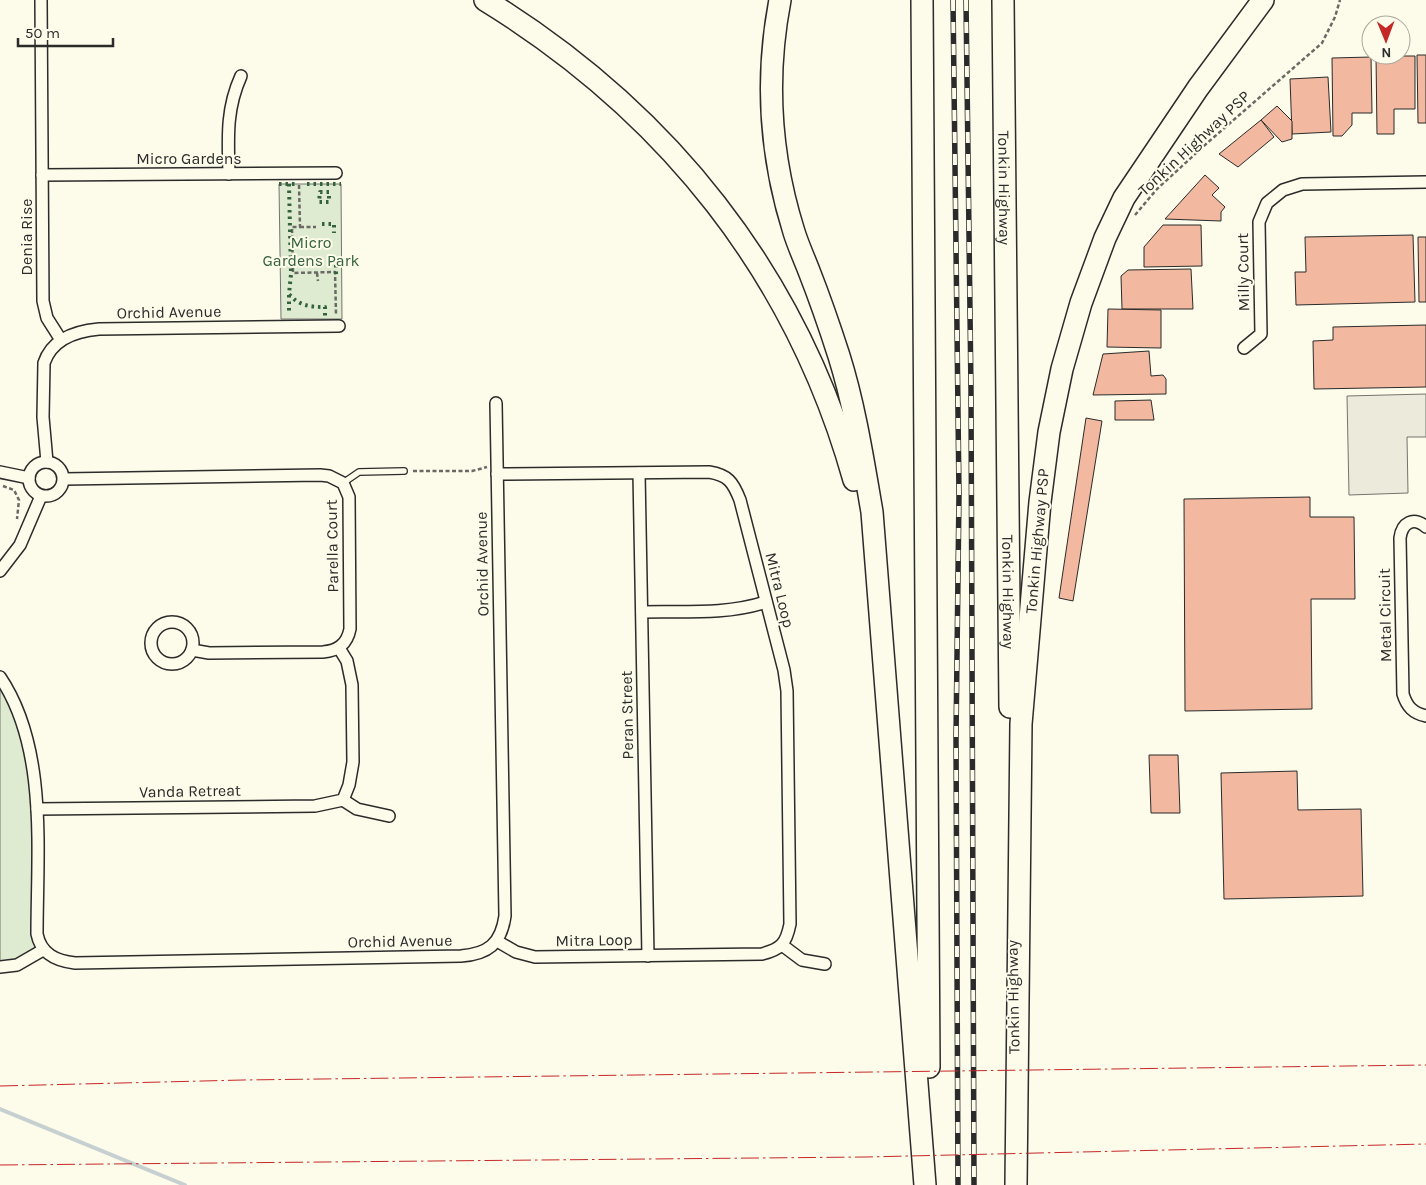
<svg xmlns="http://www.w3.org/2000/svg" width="1426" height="1185" font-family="Karla,sans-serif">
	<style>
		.green { fill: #deebd1; stroke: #74746e }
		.parking { fill: #eceadb; stroke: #74746e }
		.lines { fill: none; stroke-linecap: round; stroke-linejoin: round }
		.stream { stroke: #c7d0d0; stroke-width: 4 }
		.building { fill: #f2b8a0; stroke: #2b2b2b }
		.service-casing { stroke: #2b2b2b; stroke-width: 8 }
		.minor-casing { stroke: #2b2b2b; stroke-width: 14 }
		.motorway-casing { stroke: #2b2b2b; stroke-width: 24 }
		.path { stroke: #6a6964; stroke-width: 2.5; stroke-dasharray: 4 2.5; stroke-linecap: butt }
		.service { stroke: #fdfbea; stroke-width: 5.5 }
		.minor { stroke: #fdfbea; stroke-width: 11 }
		.motorway { stroke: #fdfbea; stroke-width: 21 }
		.rail-casing { stroke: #2b2b2b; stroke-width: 5.5 }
		.rail { stroke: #fdfbea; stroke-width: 4; stroke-dasharray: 11; stroke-linecap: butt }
		.hedge { stroke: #34623c; stroke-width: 4; stroke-dasharray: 2.5 4; stroke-linecap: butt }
		.power { stroke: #c62828; stroke-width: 1; stroke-dasharray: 18 4 2.5 4; stroke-linecap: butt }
		.labels { text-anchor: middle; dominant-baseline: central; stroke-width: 4; stroke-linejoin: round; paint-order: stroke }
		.street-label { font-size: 16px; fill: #2b2b2b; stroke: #fdfbea }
		.park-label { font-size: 16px; fill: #34623c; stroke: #fdfbea }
	</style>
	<rect width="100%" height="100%" fill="#fdfbea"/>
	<g class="green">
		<polygon points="279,184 341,184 342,319 281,319"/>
		<polygon points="0,677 30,753 43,950 0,967"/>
	</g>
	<polygon class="parking" points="1426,394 1426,437 1407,437 1408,493 1349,495 1347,396"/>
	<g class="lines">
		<polyline class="stream" points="0,1109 185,1185"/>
	</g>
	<g class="building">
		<polygon points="1417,55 1426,55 1426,123 1418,123"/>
		<polygon points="1376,56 1415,56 1415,109 1394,109 1394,134 1377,134"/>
		<polygon points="1371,57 1372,113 1352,113 1352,125 1342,136 1333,136 1332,58"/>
		<polygon points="1328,77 1331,132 1292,134 1290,79"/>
		<polygon points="1277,106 1292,121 1292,139 1282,142 1261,120"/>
		<polygon points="1261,120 1274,137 1238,167 1219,154"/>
		<polygon points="1205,175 1219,188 1212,195 1225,207 1221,212 1221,221 1165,219"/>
		<polygon points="1163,225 1201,225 1202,266 1144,267 1144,247"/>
		<polygon points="1413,235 1415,302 1296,305 1295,272 1306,272 1305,237"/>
		<polygon points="1418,237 1426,237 1426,302 1419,302"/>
		<polygon points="1191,269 1193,309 1122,309 1121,276 1128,270"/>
		<polygon points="1108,309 1161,310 1161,348 1107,347"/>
		<polygon points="1426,325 1426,387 1314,389 1313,341 1333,340 1333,327"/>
		<polygon points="1149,351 1151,376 1163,375 1166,379 1166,394 1093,395 1103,354"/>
		<polygon points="1151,400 1154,420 1115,420 1115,401"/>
		<polygon points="1086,418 1102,421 1073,601 1059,598"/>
		<polygon points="1310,497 1310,517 1354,517 1355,599 1311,599 1312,709 1185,711 1184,499"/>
		<polygon points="1149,755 1178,755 1180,813 1151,813"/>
		<polygon points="1297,771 1298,810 1361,809 1363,896 1224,899 1221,773"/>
	</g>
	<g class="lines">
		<defs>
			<polyline id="service" points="343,483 359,472 404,471"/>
			<g id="minor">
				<polyline points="41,0 43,301 47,318 61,340"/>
				<path d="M229 174C228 138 226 109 241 76"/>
				<polyline points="42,175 336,173"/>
				<polyline points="1244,348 1261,334 1259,222 1267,203 1283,190 1302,184 1426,182"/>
				<circle cx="46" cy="479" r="17"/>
				<path d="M47 462 43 417 44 363C52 339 76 331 99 329L339 326"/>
				<polyline points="0,472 29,478"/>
				<polyline points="639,473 648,956"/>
				<path d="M497 474 709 472C728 475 733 482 740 500L784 670 787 691 790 924C786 944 781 949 762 954L535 957 516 952 497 941"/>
				<path d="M64 479 320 475 329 476 343 483 349 497 350 629C347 644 338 651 323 652L209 653 192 650"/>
				<path d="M1426 527C1413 516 1402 523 1400 538L1403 694C1407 707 1413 713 1426 716"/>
				<polyline points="0,571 20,545 41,496"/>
				<path d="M642 612C683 611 726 615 766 602"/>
				<circle cx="172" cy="643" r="21"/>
				<path d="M0 677C48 748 37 852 37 934 41 954 56 961 75 963L461 956C488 954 501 944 505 916L496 403"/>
				<polyline points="343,800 357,809 389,816"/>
				<polyline points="37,809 315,806 343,800 349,785 353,762 352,685 347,661 339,648"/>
				<polyline points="782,945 802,960 825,964"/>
				<polyline points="0,967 17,965 43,950"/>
			</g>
			<g id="motorway">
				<path d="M485 0C667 112 796 273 854 480"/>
				<path d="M780 0C765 78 770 156 794 232 798 245 804 258 809 271 820 299 830 328 839 356 855 407 863 460 872 512L925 1185"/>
				<polyline points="922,0 929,1067"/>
				<path id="s1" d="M1003 0 1010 707"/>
				<polyline points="1016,1185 1021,724 1040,502 1049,432 1062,369 1081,303 1105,238 1124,198 1198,88 1263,0"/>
			</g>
		</defs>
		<use href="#service" class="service-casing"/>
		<use href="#minor" class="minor-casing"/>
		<use href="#motorway" class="motorway-casing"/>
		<g class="path">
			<polyline points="299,185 300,227 292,227 293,273 335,272 336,314"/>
			<polyline points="1135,215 1157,189 1206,144 1322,43 1335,17 1340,0"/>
			<polyline points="300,227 316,227"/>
			<polyline points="317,273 318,281"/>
			<polyline points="413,471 472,471 487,467"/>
			<polyline points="3,486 14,490 19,500 17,519"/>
		</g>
		<use href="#service" class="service"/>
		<use href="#minor" class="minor"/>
		<use href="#motorway" class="motorway"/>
		<defs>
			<g id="rail">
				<polyline points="953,0 959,494 956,737 958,1185"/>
				<polyline points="966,0 971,390 974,1185"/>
			</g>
		</defs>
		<use href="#rail" class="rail-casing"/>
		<use href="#rail" class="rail"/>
		<g class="hedge">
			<polyline points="279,184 296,184"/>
			<path d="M289 184 291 274 289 294C299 306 310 307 325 307V319"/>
			<polyline points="307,184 318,184"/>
			<polyline points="320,184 341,184"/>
			<polygon points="320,192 329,192 329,202 319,202"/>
			<polyline points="322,224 334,224 334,233"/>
			<polyline points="336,265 336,274"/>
			<polyline points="289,295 289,312"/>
		</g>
		<g class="power">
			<polyline points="0,1086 243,1080 1426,1065"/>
			<polyline points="0,1165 866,1157 1426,1144"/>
		</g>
	</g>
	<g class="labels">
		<g class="street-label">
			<text transform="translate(1194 143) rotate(-43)">Tonkin Highway PSP</text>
			<text x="189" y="158">Micro Gardens</text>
			<text stroke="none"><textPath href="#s1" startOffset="188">Tonkin Highway</textPath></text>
			<text transform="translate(26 237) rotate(-90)">Denia Rise</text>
			<text transform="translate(1243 272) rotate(-91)">Milly Court</text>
			<text transform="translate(169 312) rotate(-1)">Orchid Avenue</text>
			<text transform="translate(1037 541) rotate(-85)">Tonkin Highway PSP</text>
			<text transform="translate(332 546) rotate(-91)">Parella Court</text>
			<text transform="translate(482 564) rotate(-91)">Orchid Avenue</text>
			<text transform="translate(780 590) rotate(76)">Mitra Loop</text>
			<text stroke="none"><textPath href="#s1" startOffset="592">Tonkin Highway</textPath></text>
			<text transform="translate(1385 615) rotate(-91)">Metal Circuit</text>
			<text transform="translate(627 715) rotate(-91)">Peran Street</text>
			<text transform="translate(190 791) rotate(-1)">Vanda Retreat</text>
			<text transform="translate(594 940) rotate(-1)">Mitra Loop</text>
			<text transform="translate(400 941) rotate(-1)">Orchid Avenue</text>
			<text transform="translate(1013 997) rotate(-91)">Tonkin Highway</text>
		</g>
		<g class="park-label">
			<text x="311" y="242">Micro<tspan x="311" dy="18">Gardens Park</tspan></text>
		</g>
	</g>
	<g transform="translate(1386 40) rotate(179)"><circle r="24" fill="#fdfbea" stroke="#a9a89e"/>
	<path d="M0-4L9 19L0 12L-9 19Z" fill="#c62828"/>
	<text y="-8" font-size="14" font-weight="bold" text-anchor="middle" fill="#2b2b2b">N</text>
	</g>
	<path d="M18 38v8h95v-8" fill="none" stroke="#2b2b2b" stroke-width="2.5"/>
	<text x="25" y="38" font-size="15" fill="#2b2b2b" stroke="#fdfbea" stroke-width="4" paint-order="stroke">50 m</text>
</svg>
